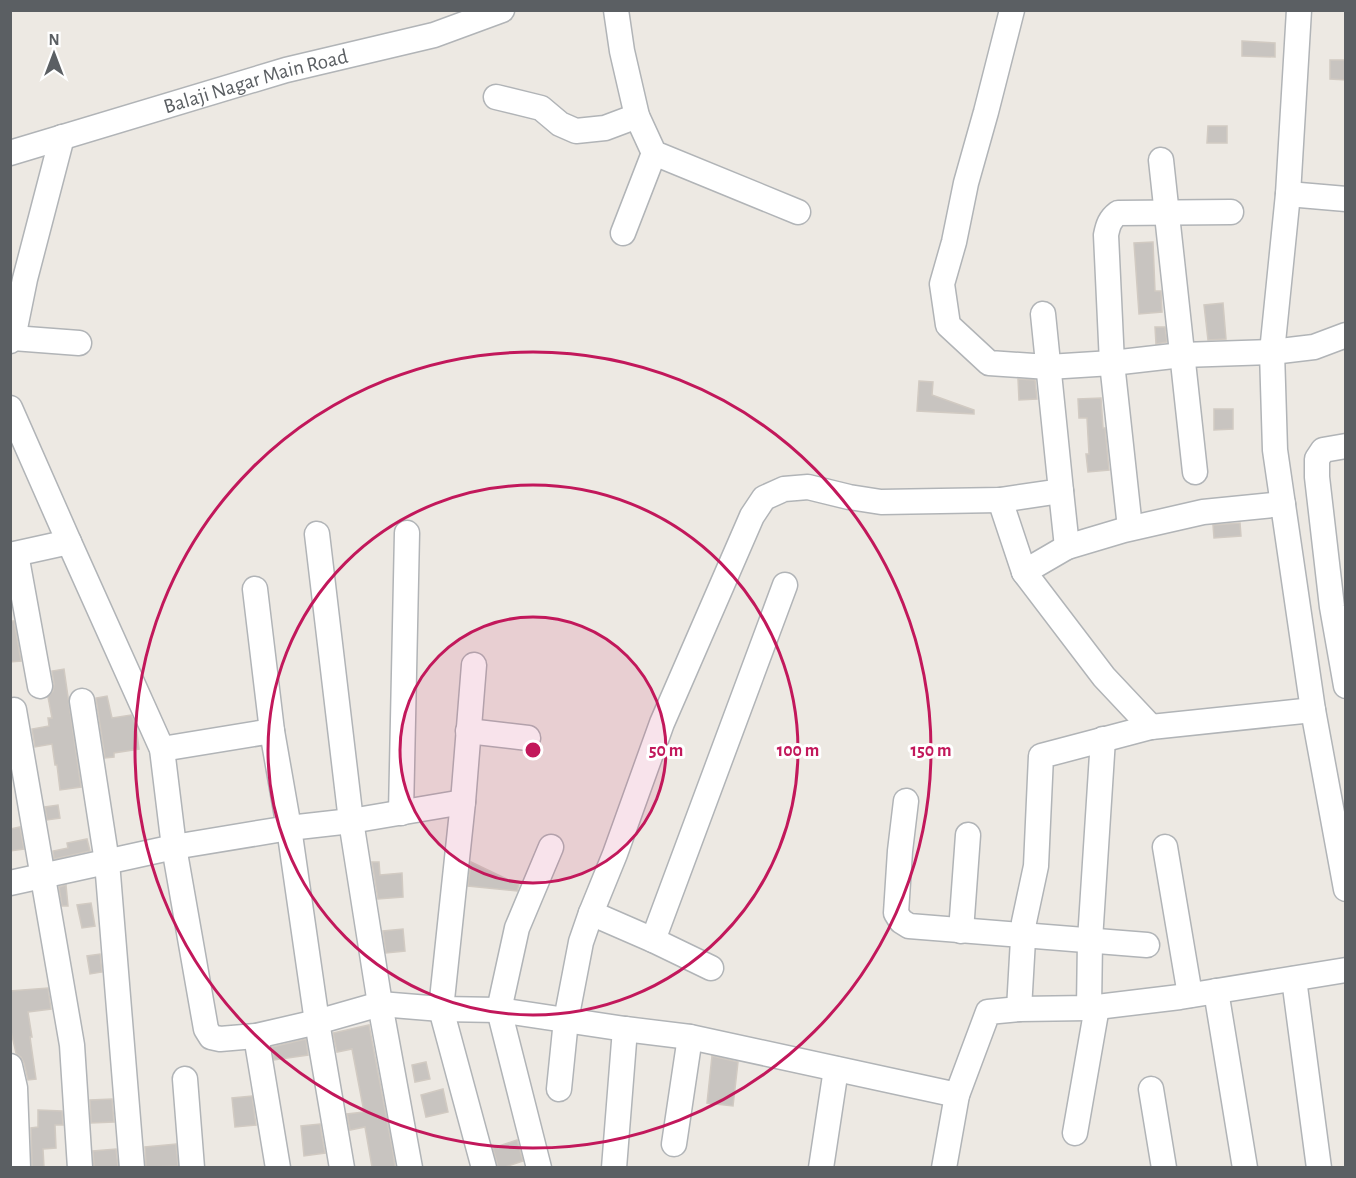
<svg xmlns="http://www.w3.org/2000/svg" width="1356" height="1178" font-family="'Alegreya Sans',sans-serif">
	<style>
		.building { fill: #c8c4c0; stroke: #d1cac2; stroke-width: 1.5 }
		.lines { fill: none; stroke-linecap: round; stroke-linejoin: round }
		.minor-casing { stroke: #b1b4b7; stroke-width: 27 }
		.minor { stroke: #fff; stroke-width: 24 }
		.ring { fill: none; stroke: #c2185b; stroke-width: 3 }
		.labels { text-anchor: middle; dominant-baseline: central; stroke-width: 6; stroke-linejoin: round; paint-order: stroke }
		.street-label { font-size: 21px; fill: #5b5f63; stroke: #fff }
		.centre { fill: #c2185b; stroke: #fff; stroke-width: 3 }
		.ring-label { font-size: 18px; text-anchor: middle; font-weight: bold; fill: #c2185b; stroke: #fff; stroke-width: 6; stroke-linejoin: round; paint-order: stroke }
	</style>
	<rect width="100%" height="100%" fill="#ede9e3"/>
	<g class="building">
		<polygon points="1242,41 1275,43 1275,57 1242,56"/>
		<polygon points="1330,60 1346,60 1346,80 1330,79"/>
		<polygon points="1208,126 1227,126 1227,143 1207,143"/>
		<polygon points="1153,242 1155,291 1161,291 1162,312 1139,314 1134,243"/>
		<polygon points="1223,303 1226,339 1208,340 1204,305"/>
		<polygon points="1155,327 1165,327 1167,342 1156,344"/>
		<polygon points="1018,379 1035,380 1037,399 1019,400"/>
		<polygon points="919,381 933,382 932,395 974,410 974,414 917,411"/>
		<polygon points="1101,398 1103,428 1105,428 1109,470 1088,472 1086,454 1089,454 1087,418 1079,418 1078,399"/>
		<polygon points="1214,409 1233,409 1233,429 1214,430"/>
		<polygon points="1240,523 1241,536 1214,538 1213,525"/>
		<polygon points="10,621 14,621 21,661 10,662"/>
		<polygon points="64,669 81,787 60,790 57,765 55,765 52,744 35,747 32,729 49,726 48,718 52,718 48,697 53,691 54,684 52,671"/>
		<polygon points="107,696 112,718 131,715 136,726 139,749 114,753 114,757 105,758 96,698"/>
		<polygon points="58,805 60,818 47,820 45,807"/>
		<polygon points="20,827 24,849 10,851 10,829"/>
		<polygon points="87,839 90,851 54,859 53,851 68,848 67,843"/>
		<polygon points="372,862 379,862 380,875 402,873 403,897 378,899"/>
		<polygon points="471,862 519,885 517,891 468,886"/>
		<polygon points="66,885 68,906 62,906 59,887"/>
		<polygon points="91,903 95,926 82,928 77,905"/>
		<polygon points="403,929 405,951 386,953 383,931"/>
		<polygon points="100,954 102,972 90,974 87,956"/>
		<polygon points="48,988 51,1009 28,1012 32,1037 30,1037 36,1079 28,1080 24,1063 21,1057 16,1053 10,1027 10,991"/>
		<polygon points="369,1025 393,1152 395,1167 372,1167 365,1127 350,1130 347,1114 364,1112 352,1049 337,1052 333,1033"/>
		<polygon points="306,1039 308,1055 274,1060 272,1047"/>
		<polygon points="712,1056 738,1062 733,1106 707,1103"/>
		<polygon points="426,1062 430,1079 415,1082 412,1065"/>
		<polygon points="443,1089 448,1112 426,1117 421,1095"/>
		<polygon points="252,1096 256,1125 235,1127 232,1098"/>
		<polygon points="112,1099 114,1122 91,1123 90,1100"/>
		<polygon points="38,1110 62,1111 63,1125 55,1125 56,1148 43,1149 44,1167 32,1167 31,1128 38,1127"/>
		<polygon points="320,1124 325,1153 304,1156 301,1126"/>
		<polygon points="517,1140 523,1161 505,1167 498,1167 493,1148"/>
		<polygon points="176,1144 178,1166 146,1167 145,1147"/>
		<polygon points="116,1149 118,1167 94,1167 93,1151"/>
	</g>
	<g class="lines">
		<defs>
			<g id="minor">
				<polyline points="616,10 622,51 637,116 654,153 798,212"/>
				<polyline points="1012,10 986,112 966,183 954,242 942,284 948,325 989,363 1048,367 1112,363 1182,355 1272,352 1314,347 1346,335"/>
				<polyline points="1299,10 1288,194 1272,352 1275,450 1313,710 1346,889"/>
				<polyline points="496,97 541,108 560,124 576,131 605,128 637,116"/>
				<path id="s1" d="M10 153 286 70 434 35 502 10"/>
				<polyline points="1161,160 1195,472"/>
				<polyline points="1288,194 1346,199"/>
				<polyline points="623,233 654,153"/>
				<polyline points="13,338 79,343"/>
				<polyline points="10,341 13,338 25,279 62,137"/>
				<polyline points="10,408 69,542 162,749 174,847 206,1029 211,1037 220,1039 256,1036 317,1022 380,1004 441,1009 499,1010 625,1029 690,1037 957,1095 988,1012 1019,1009 1089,1008 1180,997 1346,970"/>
				<polyline points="1346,446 1323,450 1317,459 1317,477 1332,607 1346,686"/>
				<polyline points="1061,491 1067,547"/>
				<polyline points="1000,500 1024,572 1104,677 1151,727"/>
				<path d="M1130 528 1112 363 1106 235C1108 225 1110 219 1118 213L1231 212"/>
				<polyline points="317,534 351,821 380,1004 410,1168"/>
				<polyline points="16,554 40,686"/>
				<polyline points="10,555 69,542"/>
				<polyline points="1024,572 1067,547 1124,530 1203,512 1283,504"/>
				<polyline points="255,589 272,731"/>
				<polyline points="474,665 463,802 441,1009 484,1168"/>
				<polyline points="82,701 107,862 132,1168"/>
				<polyline points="14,710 72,1045 80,1168"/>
				<polyline points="468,731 528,738"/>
				<polyline points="162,749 272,731 289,828 317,1022 342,1168"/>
				<polyline points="906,801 900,851 896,913 901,921 909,926 1147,945"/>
				<polyline points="401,813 407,533"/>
				<polyline points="1165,847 1190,995"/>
				<polyline points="10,883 174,847 289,828 351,821 463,802"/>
				<polyline points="591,913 653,940 711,968"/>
				<polyline points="961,931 968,835"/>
				<polyline points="653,940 785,585"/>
				<polyline points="1294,979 1319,1168"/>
				<polyline points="1216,991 1245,1168"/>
				<polyline points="1089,1008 1090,940 1103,739"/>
				<polyline points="1019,1009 1024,922 1036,866 1041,756 1151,727 1313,710"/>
				<polyline points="256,1036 278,1168"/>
				<polyline points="10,1066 15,1088 18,1168"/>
				<polyline points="185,1079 192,1168"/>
				<polyline points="559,1089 566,1020 581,942 591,913 615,854 662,723 752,516 764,498 784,489 808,487 849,497 881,502 1000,500 1061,491 1043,314"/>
				<polyline points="1151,1089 1164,1168"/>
				<polyline points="1075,1133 1097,1007"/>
				<polyline points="674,1144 690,1037"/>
				<polyline points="539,1168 499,1010 517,928 551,847"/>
				<polyline points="614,1168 625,1029"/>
				<polyline points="821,1168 836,1069"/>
				<polyline points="944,1168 957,1095"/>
			</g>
		</defs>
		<use href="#minor" class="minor-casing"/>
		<use href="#minor" class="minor"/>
	</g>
	<circle cx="533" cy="750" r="133" fill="#c2185b" fill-opacity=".12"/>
	<g class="ring">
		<circle cx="533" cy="750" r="133"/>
		<circle cx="533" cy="750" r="265"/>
		<circle cx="533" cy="750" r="398"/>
	</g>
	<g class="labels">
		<g class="street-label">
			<text stroke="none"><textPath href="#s1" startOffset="256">Balaji Nagar Main Road</textPath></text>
		</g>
	</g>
	<circle cx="533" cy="750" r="9" class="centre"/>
	<g class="ring-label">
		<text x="666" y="756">50 m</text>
		<text x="798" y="756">100 m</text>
		<text x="931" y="756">150 m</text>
	</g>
	<rect width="1356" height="1178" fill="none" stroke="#5b5f63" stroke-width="24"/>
	<g transform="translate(54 54)" stroke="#ffffff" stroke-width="4.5" paint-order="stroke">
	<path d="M0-4.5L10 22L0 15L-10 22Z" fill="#5b5f63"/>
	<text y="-9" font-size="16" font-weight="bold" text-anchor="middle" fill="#5b5f63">N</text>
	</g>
</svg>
